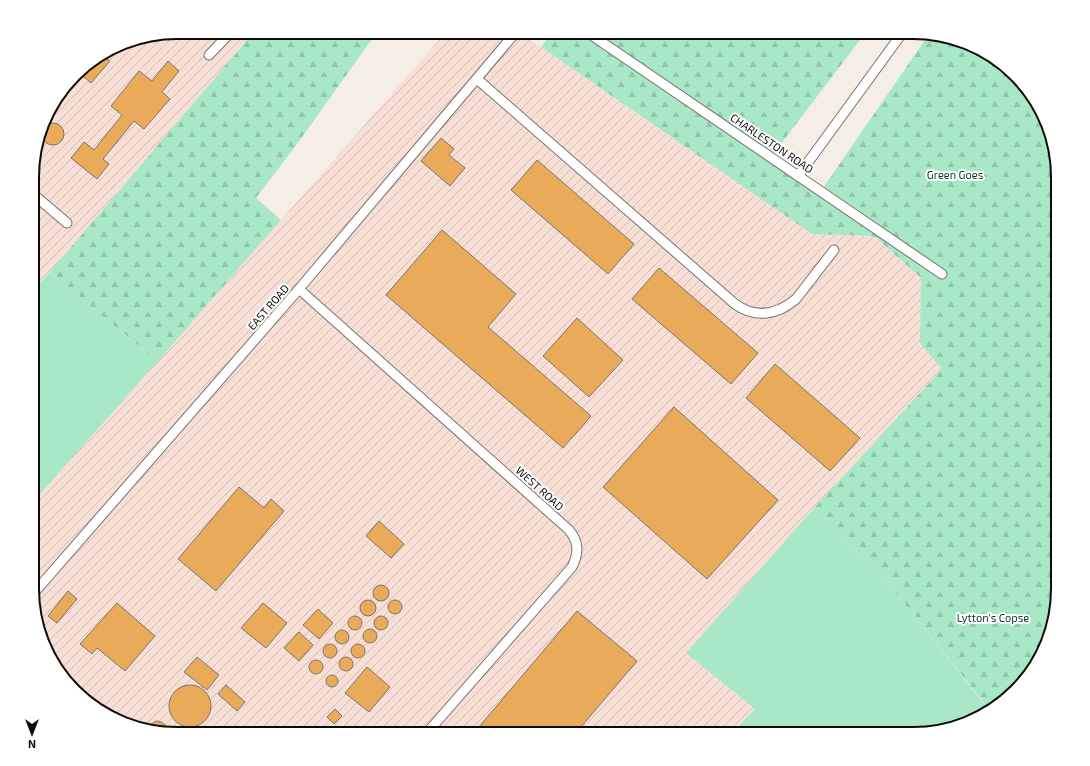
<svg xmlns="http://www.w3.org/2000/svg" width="1090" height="766" font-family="'Exo 2',sans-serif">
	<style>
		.industrial { fill: url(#industrial-furrows) }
		.grass { fill: #a9e8c6 }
		.forest { fill: url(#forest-firs) }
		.building { fill: #e9aa5a; stroke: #7b756e }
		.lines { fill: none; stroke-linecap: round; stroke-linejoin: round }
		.lane-casing { stroke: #78726b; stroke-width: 11 }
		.lane { stroke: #fff; stroke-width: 9 }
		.labels { text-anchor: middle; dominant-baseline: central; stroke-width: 4; stroke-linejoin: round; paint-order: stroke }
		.street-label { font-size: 11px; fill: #0e0c0a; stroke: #fff }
		.park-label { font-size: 11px; fill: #0b3925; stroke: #fff }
		.rim { fill: none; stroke: #0e0c0a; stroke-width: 2 }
	</style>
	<defs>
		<pattern id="industrial-furrows" width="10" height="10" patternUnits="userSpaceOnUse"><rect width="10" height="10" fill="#f8dfd6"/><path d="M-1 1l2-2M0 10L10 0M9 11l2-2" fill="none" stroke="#d3beb6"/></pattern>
		<pattern id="forest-firs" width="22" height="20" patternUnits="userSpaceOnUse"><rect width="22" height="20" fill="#a9e8c6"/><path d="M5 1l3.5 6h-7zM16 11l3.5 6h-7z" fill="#90c6a9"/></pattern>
	</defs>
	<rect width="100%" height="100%" fill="#f5eee6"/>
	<g class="industrial">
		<polygon points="177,32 254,32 49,273 33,289 33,158 47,112 81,68 121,43"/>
		<polygon points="446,32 519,32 812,234 874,236 921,278 920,342 942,369 814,508 686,653 756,709 731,734 167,734 130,726 89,704 51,661 33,608 33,502"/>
	</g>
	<g class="grass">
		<polygon points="49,273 158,361 33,502 33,289"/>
		<polygon points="814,508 893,589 984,704 969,721 914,734 731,734 755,709 686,653"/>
	</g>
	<g class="forest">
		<polygon points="254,32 377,32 297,144 256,198 281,220 158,361 49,273"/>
		<polygon points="552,32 866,32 771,157 821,191 929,34 960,40 1001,62 1043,112 1058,167 1058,599 1050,636 1028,677 978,719 969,721 984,703 893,589 814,508 942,369 920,343 921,278 874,236 812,234 541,47"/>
	</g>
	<g class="building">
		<polygon points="103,55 110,61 91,83 78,72 81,68"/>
		<polygon points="168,61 179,71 162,92 170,99 144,129 134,121 103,159 109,164 97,179 71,158 84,142 94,150 122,115 111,106 139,71 152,81"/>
		<circle cx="53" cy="134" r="11"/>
		<polygon points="441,138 454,149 449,155 465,168 450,186 421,161"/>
		<polygon points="537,160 634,244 608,274 511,190"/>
		<polygon points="442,230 516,294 488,327 591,416 563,448 386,295"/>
		<polygon points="659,268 758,353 731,384 632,299"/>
		<polygon points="577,318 623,360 589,397 543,356"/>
		<polygon points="775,364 860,438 830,471 746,398"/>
		<polygon points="674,407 778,500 707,579 603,487"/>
		<polygon points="239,487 264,508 271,499 284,511 216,591 178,559"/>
		<polygon points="379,521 404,544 391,558 366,536"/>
		<circle cx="381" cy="593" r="8"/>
		<polygon points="68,591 77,599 57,623 48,616"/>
		<circle cx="395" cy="607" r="7"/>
		<circle cx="368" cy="608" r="8"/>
		<polygon points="117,603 155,636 125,671 97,648 92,654 80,644"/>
		<polygon points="263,603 287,623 266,648 241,628"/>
		<polygon points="318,609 333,623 319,639 303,625"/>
		<polygon points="577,611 637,661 575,734 473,734"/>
		<circle cx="355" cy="623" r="7"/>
		<circle cx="381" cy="623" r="7"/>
		<circle cx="370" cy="636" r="7"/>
		<circle cx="342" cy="637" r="7"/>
		<polygon points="299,632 313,645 299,661 284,648"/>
		<circle cx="330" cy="651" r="7"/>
		<circle cx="358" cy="651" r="7"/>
		<polygon points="49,653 56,660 53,664 51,661"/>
		<polygon points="197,657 219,675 207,690 184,672"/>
		<circle cx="346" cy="664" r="7"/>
		<circle cx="316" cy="667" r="7"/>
		<polygon points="367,667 390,687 369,712 345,693"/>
		<circle cx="332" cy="681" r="6"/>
		<circle cx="190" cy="706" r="21"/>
		<polygon points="226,685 245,702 237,711 218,694"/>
		<polygon points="335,709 342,716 334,724 327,717"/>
		<polygon points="156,721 161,722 165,725 164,733 149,730 151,724"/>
	</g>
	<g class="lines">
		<defs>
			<g id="lane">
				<polyline points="587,32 942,274"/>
				<polyline points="209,55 231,32"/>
				<path d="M477 79 735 304C756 319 777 315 796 299L834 250"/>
				<polyline points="798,176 903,32"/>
				<polyline points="33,194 67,223"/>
				<path d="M299 289 569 530C579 542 579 553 572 567L426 734"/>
				<polyline points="33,594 299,289 516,32"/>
			</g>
		</defs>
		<use href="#lane" class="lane-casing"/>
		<use href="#lane" class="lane"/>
	</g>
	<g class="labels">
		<g class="street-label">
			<text transform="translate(772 143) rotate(34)">CHARLESTON ROAD</text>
			<text transform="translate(268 307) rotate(-49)">EAST ROAD</text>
			<text transform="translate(540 488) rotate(42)">WEST ROAD</text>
		</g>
		<g class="park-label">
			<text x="955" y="174">Green Goes</text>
			<text x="993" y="617">Lytton's Copse</text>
		</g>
	</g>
	<path d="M0 0H1090V766H0ZM177 39H913A138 138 0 0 1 1051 177V589A138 138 0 0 1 913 727H177A138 138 0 0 1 39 589V177A138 138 0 0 1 177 39Z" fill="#fff" fill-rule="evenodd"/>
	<path class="rim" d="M177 39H913A138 138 0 0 1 1051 177V589A138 138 0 0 1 913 727H177A138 138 0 0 1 39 589V177A138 138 0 0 1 177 39Z"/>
	<g transform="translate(32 734) rotate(180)" stroke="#ffffff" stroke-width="3" paint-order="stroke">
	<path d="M0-3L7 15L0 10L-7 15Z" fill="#0e0c0a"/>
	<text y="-6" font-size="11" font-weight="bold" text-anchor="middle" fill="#0e0c0a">N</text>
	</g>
</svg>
